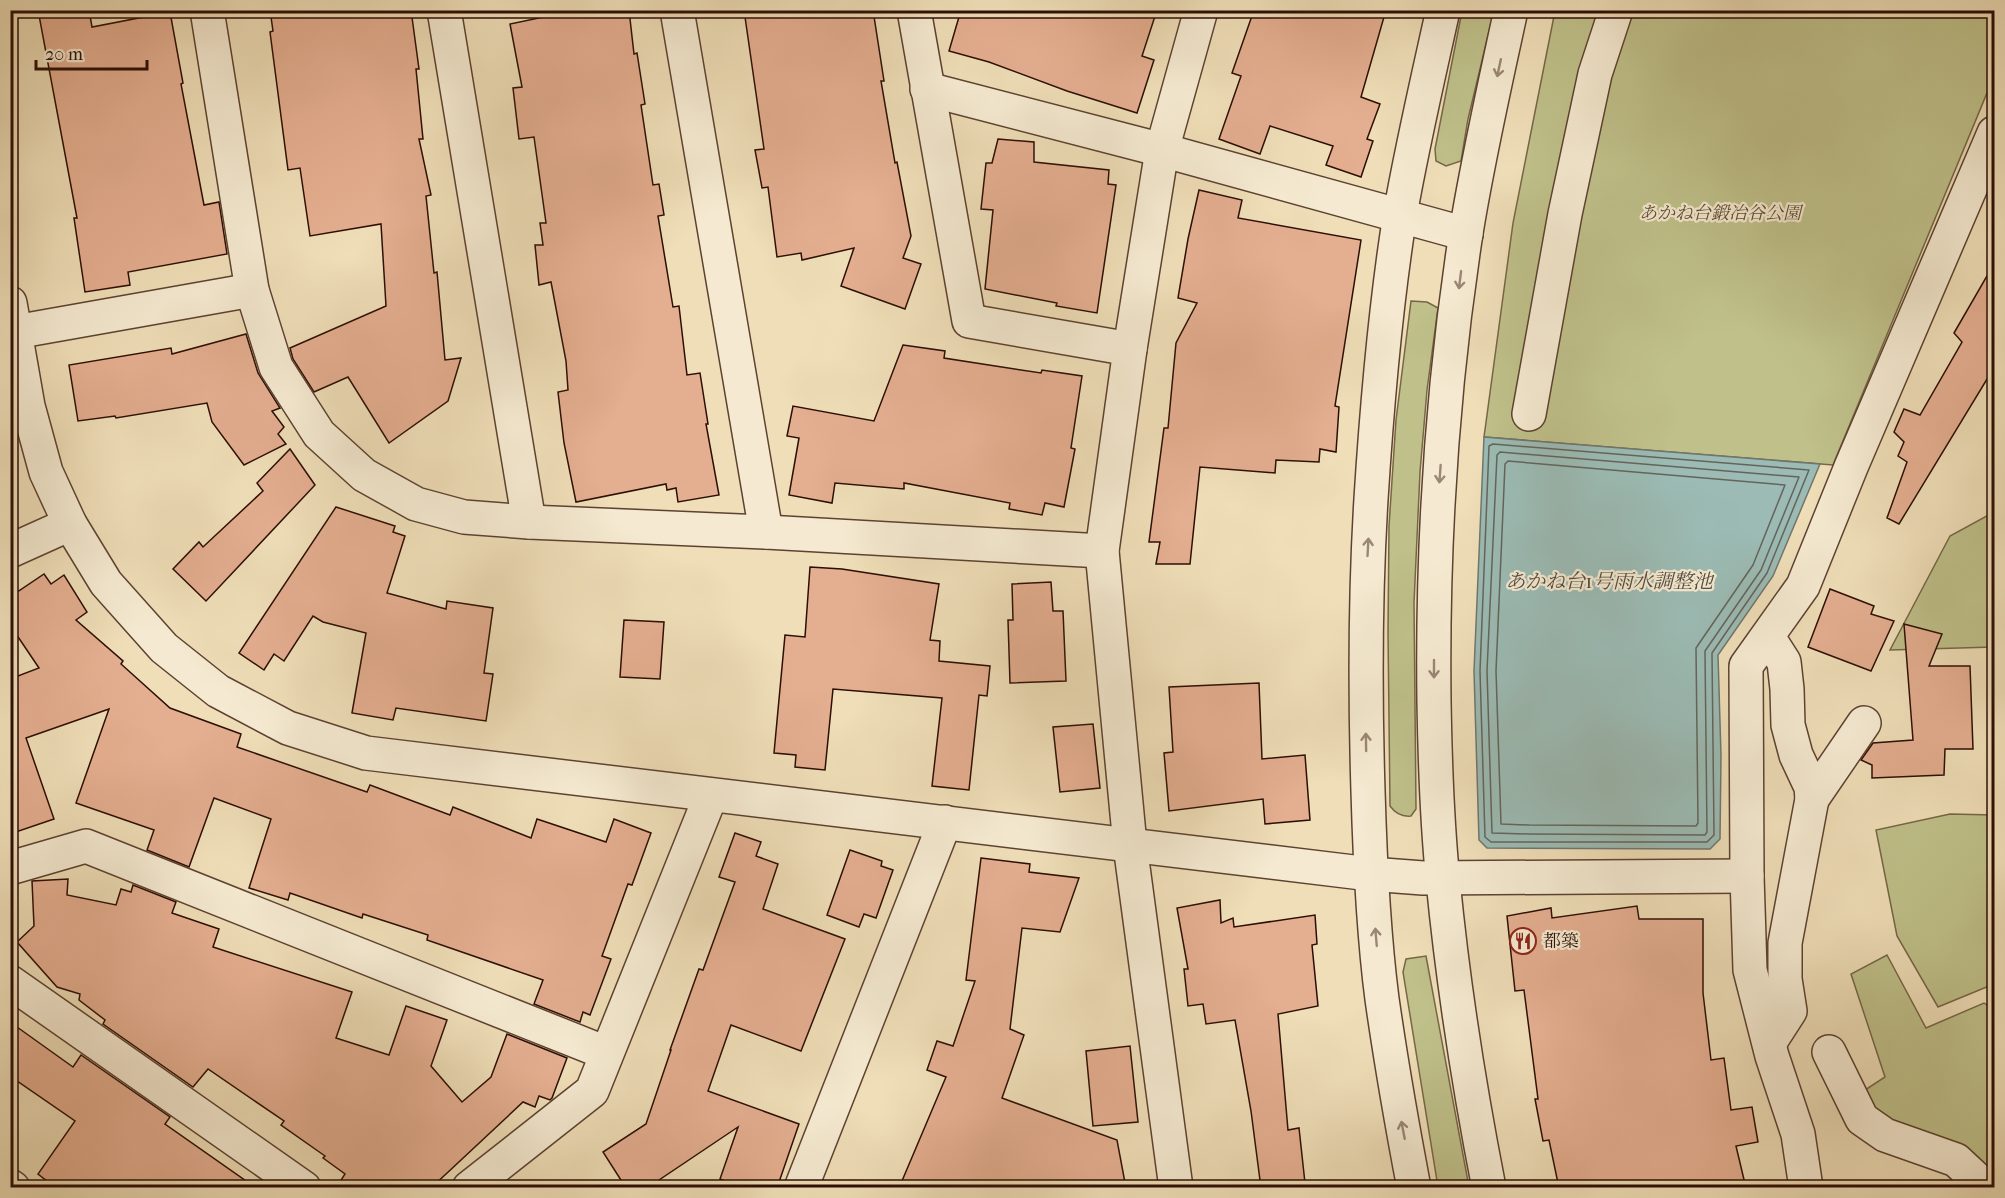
<svg xmlns="http://www.w3.org/2000/svg" width="2005" height="1198" font-family="'IM FELL French Canon','Noto Serif JP',serif">
	<style>
		.green { fill: #bfc08a; stroke: #766747; stroke-width: 1.5 }
		.water { fill: #9bbbb4; stroke: #6f766e; stroke-width: 1.5 }
		.lines { fill: none; stroke-linecap: round; stroke-linejoin: round }
		.shore { stroke: #64645c; stroke-width: 1.5 }
		.building { fill: #e4ae90; stroke: #2c0e04; stroke-width: 1.5 }
		.minor-casing { stroke: #5d4231; stroke-width: 36 }
		.minor { stroke: #f5ead1; stroke-width: 33 }
		.oneway { stroke: #9b8775 }
		.labels { text-anchor: middle; dominant-baseline: central; stroke-width: 4.5; stroke-linejoin: round; paint-order: stroke }
		.park-label { font-size: 18px; font-style: italic; fill: #5f4c33; stroke: #f5ead1 }
		.poi-label { font-size: 18px; fill: #2c0e04; stroke: #f5ead1; text-anchor: start }
		.water-label { font-size: 20px; font-style: italic; fill: #534b42; stroke: #f5ead1 }
	</style>
	<rect width="100%" height="100%" fill="#efdeb8"/>
	<filter id="stains"><feTurbulence type="fractalNoise" baseFrequency=".00333" numOctaves="4"/><feColorMatrix values="0 0 0 0 .2 0 0 0 0 .09 0 0 0 0 .02 0 0 0 .5 -.17"/></filter>
	<radialGradient id="worn" r=".72"><stop offset=".6" stop-color="#630" stop-opacity="0"/><stop offset="1" stop-color="#630" stop-opacity=".3"/></radialGradient>
	<g class="green">
		<polygon points="1462,11 1494,11 1468,119 1461,161 1446,166 1436,161 1435,149"/>
		<polygon points="1555,11 1994,11 1994,76 1833,465 1484,437 1513,223"/>
		<path d="M1411 301 1427 302 1438 308 1427 390 1420 472 1414 603 1416 809 1411 816C1401 817 1395 813 1390 806L1388 632 1389 526 1396 420Z"/>
		<polygon points="1994,512 1994,647 1890,650 1950,536"/>
		<polygon points="1950,814 1994,815 1994,984 1938,1007 1897,936 1876,830"/>
		<polygon points="1887,955 1926,1028 1984,1003 1994,1010 1994,1187 1886,1127 1856,1096 1885,1077 1851,974"/>
		<polygon points="1426,956 1469,1187 1438,1187 1403,972 1406,959"/>
	</g>
	<polygon class="water" points="1484,437 1820,464 1773,576 1718,655 1721,756 1720,839 1710,849 1487,848 1479,840 1474,671"/>
	<g class="lines">
		<g class="shore">
			<polygon points="1493,444 1809,470 1767,573 1712,653 1714,835 1707,842 1491,842 1485,837 1480,671 1489,446"/>
			<polygon points="1500,452 1799,477 1761,570 1705,651 1707,832 1705,835 1529,834 1492,833 1487,671 1497,455"/>
			<polygon points="1508,461 1785,485 1753,565 1696,648 1698,823 1696,826 1529,825 1501,824 1496,671 1505,464"/>
		</g>
	</g>
	<g class="building">
		<polygon points="38,10 89,10 92,27 170,12 183,83 181,84 204,205 219,202 227,254 128,272 130,285 85,292 74,218 77,218"/>
		<polygon points="270,10 411,10 419,69 416,69 423,139 419,139 431,195 426,196 434,273 437,272 445,360 461,358 448,401 389,443 348,377 314,392 293,359 290,348 386,306 381,224 310,236 300,168 288,170 270,32 273,31"/>
		<polygon points="577,10 629,10 634,54 637,53 645,104 641,105 653,185 659,184 664,215 658,216 673,307 679,306 687,375 700,373 708,424 706,424 719,495 678,502 676,488 667,490 666,484 576,502 564,443 558,392 568,390 566,361 551,282 539,285 535,245 543,245 540,223 546,223 534,137 519,139 513,88 522,87 510,24"/>
		<polygon points="744,10 873,10 884,81 881,81 895,163 897,162 911,236 903,258 921,264 905,309 841,286 854,248 802,260 801,253 777,257 768,187 762,188 755,150 764,149"/>
		<polygon points="961,10 1157,10 1142,56 1154,60 1137,113 1067,91 989,62 949,51"/>
		<polygon points="1254,10 1386,10 1361,97 1380,104 1367,139 1373,141 1361,177 1326,165 1333,146 1270,126 1260,154 1219,139 1241,76 1232,73"/>
		<polygon points="998,139 1034,142 1034,162 1109,170 1108,184 1116,185 1097,313 1056,306 1057,303 985,289 993,210 981,209 986,163 992,163"/>
		<polygon points="1199,190 1242,200 1238,218 1361,240 1335,406 1339,407 1336,452 1320,449 1319,462 1276,460 1275,473 1200,467 1190,564 1156,564 1160,542 1149,542 1164,428 1168,428 1176,343 1197,303 1178,298 1188,239"/>
		<polygon points="1995,262 1995,366 1899,524 1887,518 1907,462 1898,456 1904,442 1894,432 1904,409 1920,415 1962,342 1954,333"/>
		<polygon points="246,334 258,373 280,408 272,411 284,427 278,434 286,444 244,465 212,422 207,403 116,418 115,416 78,421 69,365 171,348 172,354"/>
		<polygon points="903,345 945,351 944,358 1041,373 1042,370 1082,376 1071,448 1075,449 1064,507 1045,503 1042,515 1009,509 1010,503 904,483 904,489 835,483 832,503 789,495 799,438 787,436 793,406 874,421"/>
		<polygon points="290,449 315,485 206,601 173,569 199,542 203,547 263,491 257,483"/>
		<polygon points="336,507 395,526 393,532 405,536 387,593 446,609 447,601 493,608 484,673 493,674 486,721 396,708 393,720 352,713 366,633 323,622 313,616 284,661 274,654 264,670 239,653"/>
		<polygon points="810,567 842,569 939,584 930,640 940,641 939,661 990,666 987,696 979,695 969,790 932,786 942,698 833,689 825,770 795,767 796,755 774,753 785,635 805,637"/>
		<polygon points="44,574 51,584 64,575 87,612 76,620 123,661 121,664 170,708 241,734 237,747 367,792 370,785 450,815 453,807 531,838 537,819 606,842 614,819 651,833 632,885 628,884 602,956 611,959 590,1015 583,1012 580,1022 534,1004 543,980 427,940 428,935 363,914 362,918 290,893 288,900 249,888 271,819 214,798 189,867 147,850 154,830 76,803 109,709 26,738 54,819 10,834 10,679 39,668 10,625 10,597"/>
		<polygon points="1051,582 1053,611 1063,611 1066,681 1010,683 1008,620 1013,620 1012,584"/>
		<polygon points="1830,589 1874,606 1871,614 1894,621 1871,671 1808,647"/>
		<polygon points="624,620 664,622 660,679 620,677"/>
		<polygon points="1904,624 1942,634 1929,666 1970,666 1973,749 1945,749 1944,775 1872,778 1872,765 1861,760 1873,743 1913,740"/>
		<polygon points="1259,683 1262,759 1305,755 1310,820 1265,824 1263,799 1169,811 1164,753 1173,752 1169,687"/>
		<polygon points="1093,724 1100,788 1060,792 1053,727"/>
		<polygon points="735,833 761,842 756,856 778,864 763,909 845,939 801,1051 731,1025 708,1091 799,1124 777,1188 744,1188 720,1179 738,1127 647,1188 626,1188 603,1152 646,1124 671,1050 670,1050 699,969 703,970 735,882 719,877"/>
		<polygon points="850,850 882,861 881,866 893,870 876,918 864,914 859,927 827,915"/>
		<polygon points="981,858 1030,864 1029,872 1079,878 1060,932 1022,928 1010,1029 1024,1035 1002,1098 1117,1140 1126,1188 899,1188 946,1077 927,1070 937,1041 953,1046 975,981 966,980"/>
		<polygon points="68,879 67,895 116,905 121,889 131,892 133,885 176,902 172,913 219,929 213,947 352,992 336,1038 389,1055 406,1006 447,1020 431,1066 462,1102 491,1077 507,1034 567,1058 552,1098 550,1100 539,1096 535,1107 523,1102 431,1188 336,1188 345,1174 323,1158 325,1156 281,1125 284,1121 208,1069 193,1087 103,1024 105,1020 79,1000 80,994 57,987 17,942 34,926 32,881"/>
		<polygon points="1220,900 1221,923 1233,918 1234,927 1315,915 1317,944 1312,945 1318,1006 1278,1014 1288,1130 1299,1128 1305,1183 1261,1188 1251,1111 1235,1020 1206,1024 1203,1004 1188,1006 1184,969 1188,969 1177,908"/>
		<polygon points="1637,906 1639,919 1703,919 1703,993 1711,1060 1724,1058 1731,1110 1752,1107 1758,1142 1736,1146 1746,1188 1559,1188 1549,1140 1543,1141 1535,1099 1538,1099 1524,990 1515,991 1507,916 1551,908 1552,918"/>
		<polygon points="10,1022 73,1067 81,1055 170,1117 165,1124 256,1188 56,1188 38,1174 75,1121 10,1076"/>
		<polygon points="1130,1046 1138,1122 1093,1126 1086,1051"/>
	</g>
	<g class="lines">
		<defs>
			<g id="minor">
				<polyline points="207,10 252,290 276,367 319,434 364,475 416,504 464,517 529,522 766,532 1102,551"/>
				<polyline points="444,10 529,522"/>
				<polyline points="677,10 766,532"/>
				<polyline points="914,10 969,321 1130,349"/>
				<polyline points="927,89 1162,150 1466,234"/>
				<polyline points="10,303 28,406 46,472 70,524 106,583 164,648 218,691 288,728 366,753 1370,874 1423,878 1747,876"/>
				<polyline points="15,332 252,290"/>
				<polyline points="1529,414 1565,214 1595,74 1616,10"/>
				<polyline points="10,551 70,524"/>
				<polyline points="1768,637 1784,662 1787,689 1788,725 1796,755 1811,787 1812,799 1785,943 1785,979 1790,1011 1770,1042"/>
				<polyline points="1812,799 1864,723"/>
				<polyline points="10,868 86,846 606,1053"/>
				<polyline points="10,982 304,1188"/>
				<polyline points="1829,1052 1862,1119 1885,1135 1956,1160 1986,1188"/>
				<polyline points="10,1186 13,1188"/>
				<polyline points="469,1188 592,1091 711,795"/>
				<polyline points="801,1188 945,822"/>
				<polyline points="1176,1188 1130,845 1102,551 1130,349 1162,150 1201,10"/>
				<path d="M1414 1188C1402 1125 1391 1062 1382 999 1373 930 1370 861 1368 791 1365 694 1365 597 1371 499 1377 404 1385 309 1400 215 1412 146 1428 78 1443 10"/>
				<path d="M1489 1188C1469 1086 1453 984 1443 881 1437 822 1435 762 1434 702 1432 545 1442 388 1466 233 1478 158 1495 84 1511 10"/>
				<polyline points="1806,1188 1798,1134 1772,1056 1750,970 1747,876 1746,666 1803,586 1851,467 1994,133"/>
			</g>
		</defs>
		<use href="#minor" class="minor-casing"/>
		<use href="#minor" class="minor"/>
	</g>
	<defs><path id="oneway-shaft" d="M-6 0H5M1.5-3L5.5 0L1.5 3" fill="none" stroke-width="1.6" stroke-linecap="round" stroke-linejoin="round" transform="scale(1.5)"/></defs>
	<g class="oneway">
		<use href="#oneway-shaft" transform="translate(1499 68) rotate(102)"/>
		<use href="#oneway-shaft" transform="translate(1460 280) rotate(97)"/>
		<use href="#oneway-shaft" transform="translate(1440 474) rotate(94)"/>
		<use href="#oneway-shaft" transform="translate(1368 547) rotate(-87)"/>
		<use href="#oneway-shaft" transform="translate(1434 669) rotate(90)"/>
		<use href="#oneway-shaft" transform="translate(1366 742) rotate(-91)"/>
		<use href="#oneway-shaft" transform="translate(1376 937) rotate(-95)"/>
		<use href="#oneway-shaft" transform="translate(1403 1130) rotate(-101)"/>
	</g>
	<defs>
		<symbol id="restaurant-ring" viewBox="-11 -11 22 22"><circle r="9.5" fill="#f5ead1" stroke="#8f2418" stroke-width="1.5"/><path d="M-5-6h1v4h1v-4h1v4h1v-4h1v5L-1.5 .5V6h-2V.5L-5-1ZM5-6V6H3V1.5H1.5Q1.5-4 5-6Z" fill="#8f2418"/></symbol>
	</defs>
	<g fill-rule="evenodd">
		<use href="#restaurant-ring" x="1508" y="926" width="30" height="30"/>
	</g>
	<g class="labels">
		<g class="park-label">
			<text x="1720" y="213">あかね台鍛冶谷公園</text>
		</g>
		<g class="poi-label">
			<text x="1543" y="941">都築</text>
		</g>
		<g class="water-label">
			<text x="1609" y="581">あかね台1号雨水調整池</text>
		</g>
	</g>
	<rect width="2005" height="1198" fill="none" stroke="#efdeb8" stroke-width="36"/>
	<rect x="12" y="12" width="1981" height="1174" fill="none" stroke="#2c0e04" stroke-width="3"/>
	<rect x="18" y="18" width="1969" height="1162" fill="none" stroke="#2c0e04" stroke-width="1.5"/>
	<path d="M36 60v9h111v-9" fill="none" stroke="#2c0e04" stroke-width="3"/>
	<text x="45" y="60" font-size="18" fill="#2c0e04" stroke="#f5ead1" stroke-width="4.5" paint-order="stroke">20 m</text>
	<rect width="100%" height="100%" filter="url(#stains)"/>
	<rect width="100%" height="100%" fill="url(#worn)"/>
</svg>
